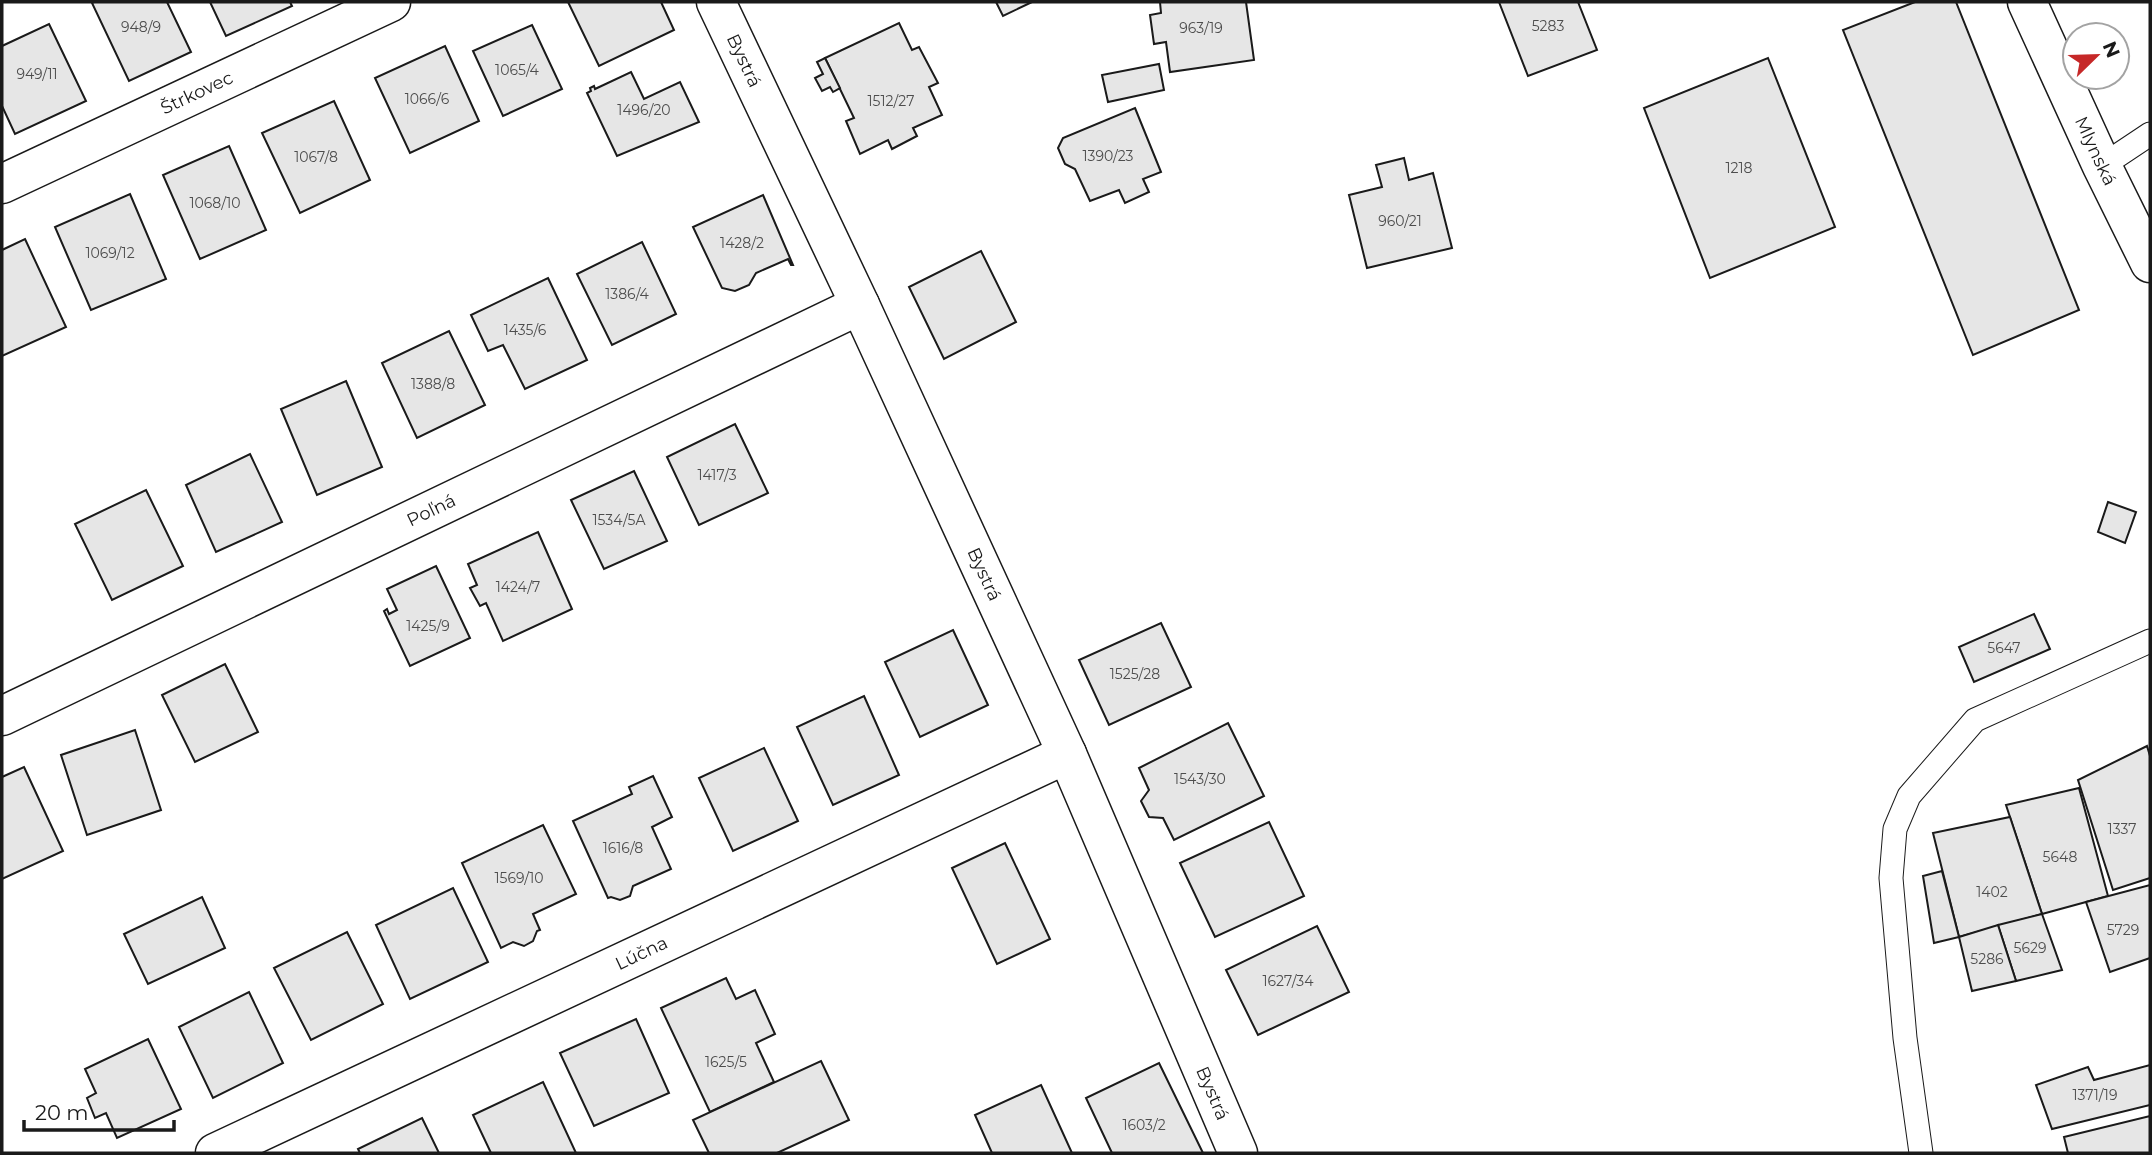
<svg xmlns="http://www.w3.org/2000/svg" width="2152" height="1155" font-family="Montserrat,sans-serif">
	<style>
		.building { fill: #e6e6e6; stroke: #1a1a1a; stroke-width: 2 }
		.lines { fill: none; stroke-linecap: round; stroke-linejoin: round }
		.service-casing { stroke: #1a1a1a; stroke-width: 25 }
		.minor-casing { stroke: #1a1a1a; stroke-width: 41 }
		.tertiary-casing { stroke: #1a1a1a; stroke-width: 41 }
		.service { stroke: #fff; stroke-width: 23 }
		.minor { stroke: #fff; stroke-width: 38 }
		.tertiary { stroke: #fff; stroke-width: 38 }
		.labels { text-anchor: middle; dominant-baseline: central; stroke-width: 5; stroke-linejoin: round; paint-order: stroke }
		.number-label { font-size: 14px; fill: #4d4d4d }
		.street-label { font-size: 18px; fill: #1a1a1a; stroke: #fff }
	</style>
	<rect width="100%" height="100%" fill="#fff"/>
	<g class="building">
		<polygon points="94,2 167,2 191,52 129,81 92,3"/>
		<polygon points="210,2 290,2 292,6 226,36"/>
		<polygon points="568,2 661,2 674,30 599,66"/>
		<polygon points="996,2 1032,2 1003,16"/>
		<polygon points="1160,2 1246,2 1254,60 1170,72 1166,42 1154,44 1150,15 1161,13"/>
		<polygon points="1499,2 1578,2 1597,50 1528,76"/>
		<polygon points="1915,2 1956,2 2079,310 1973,355 1843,30"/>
		<polygon points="899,23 912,50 919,47 938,83 929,87 942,115 913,128 917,136 892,149 888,140 860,154 846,121 854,118 825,58"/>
		<polygon points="49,24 86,101 15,134 2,106 2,46"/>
		<polygon points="532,25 562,89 503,116 473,51"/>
		<polygon points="445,46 479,121 410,153 375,78"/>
		<polygon points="825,58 840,88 833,92 830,87 822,91 815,78 823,74 817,62"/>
		<polygon points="1768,58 1835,227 1710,278 1644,108"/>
		<polygon points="1159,64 1164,90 1108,102 1102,75"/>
		<polygon points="631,72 644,99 680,82 699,122 617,156 587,93 591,91 590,88 594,86 595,89"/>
		<polygon points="334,101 370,180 300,213 262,133"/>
		<polygon points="1135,108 1161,172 1143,179 1149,192 1125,203 1119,190 1090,201 1075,169 1065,164 1058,148 1063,138"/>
		<polygon points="229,146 266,230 200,259 163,175"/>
		<polygon points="1404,158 1409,180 1433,173 1452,248 1367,268 1349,195 1382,187 1376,165"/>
		<polygon points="130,194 166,279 91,310 55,227"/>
		<polygon points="763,195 793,265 791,265 788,259 756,273 749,285 735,291 722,288 693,227"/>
		<polygon points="25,239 66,327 2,356 2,250"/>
		<polygon points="642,242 676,314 612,345 577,274"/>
		<polygon points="981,251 1016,322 944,359 909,287"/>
		<polygon points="548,278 587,360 525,389 503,345 488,351 471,315"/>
		<polygon points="449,331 485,405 417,438 382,363"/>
		<polygon points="346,381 382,467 317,495 281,409"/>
		<polygon points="735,424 768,493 699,525 667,457"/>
		<polygon points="250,454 282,522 216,552 186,485"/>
		<polygon points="634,471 667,541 604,569 571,500"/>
		<polygon points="146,490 183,566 112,600 75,524"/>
		<polygon points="2108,502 2136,512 2125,543 2098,532"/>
		<polygon points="538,532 572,609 503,641 486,603 480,606 470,588 477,585 468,564"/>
		<polygon points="436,566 470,638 410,666 384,611 387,609 389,614 397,610 387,589"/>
		<polygon points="2034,614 2050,649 1974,682 1959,647"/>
		<polygon points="1161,623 1191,687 1109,725 1079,660"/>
		<polygon points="953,630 988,705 920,737 885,662"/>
		<polygon points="225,664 258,732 195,762 162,695"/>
		<polygon points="864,696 899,775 833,805 797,727"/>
		<polygon points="1228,723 1264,796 1174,840 1163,818 1149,817 1141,801 1149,790 1139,768"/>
		<polygon points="135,730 161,810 87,835 61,755"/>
		<polygon points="2147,746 2150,756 2150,878 2113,890 2078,780"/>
		<polygon points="764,748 798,821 733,851 699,778"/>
		<polygon points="24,767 63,851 2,879 2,777"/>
		<polygon points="653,776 672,817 652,827 671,869 633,886 630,896 620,900 611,897 608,898 573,821 632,794 629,787"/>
		<polygon points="2079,788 2108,896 2042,914 2006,805"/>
		<polygon points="2010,817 2042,914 1959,937 1933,833"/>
		<polygon points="1269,822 1304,896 1215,937 1180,863"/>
		<polygon points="543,825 576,894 533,914 540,930 537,931 533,941 524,946 513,942 501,948 462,863"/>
		<polygon points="1005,843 1050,939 997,964 952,868"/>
		<polygon points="1942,871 1959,937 1934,943 1923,876"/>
		<polygon points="2150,885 2150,958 2110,972 2086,902"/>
		<polygon points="453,888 488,962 410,999 376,925"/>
		<polygon points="202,897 225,948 148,984 124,934"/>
		<polygon points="2042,914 2062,970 2016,981 1998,925"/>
		<polygon points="1998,925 2016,981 1972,991 1959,937"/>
		<polygon points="1317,926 1349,992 1258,1035 1226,970"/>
		<polygon points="347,932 383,1004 311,1040 274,968"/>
		<polygon points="726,978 736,999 755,990 775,1034 756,1043 774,1082 710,1112 661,1008"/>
		<polygon points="249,992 283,1063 213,1098 179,1027"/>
		<polygon points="636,1019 669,1093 594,1126 560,1053"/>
		<polygon points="148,1039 181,1109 117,1138 106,1113 95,1118 87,1098 96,1093 85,1069"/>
		<polygon points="821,1061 849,1120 777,1153 709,1153 693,1120"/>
		<polygon points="1159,1063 1203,1153 1112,1153 1086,1098"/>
		<polygon points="2150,1065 2150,1105 2052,1129 2036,1085 2088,1067 2094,1080"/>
		<polygon points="543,1082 576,1153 491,1153 473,1115"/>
		<polygon points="1041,1085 1072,1153 992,1153 975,1115"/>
		<polygon points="2150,1116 2150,1153 2068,1153 2064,1137"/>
		<polygon points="422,1118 439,1153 360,1153 358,1149"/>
	</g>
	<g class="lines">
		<defs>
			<g id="service">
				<polyline points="2102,166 2150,134"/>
				<polyline points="1921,1153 1905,1038 1891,878 1895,829 1909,796 1975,720 2150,641"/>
			</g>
			<g id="minor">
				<path id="s1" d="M716 2 860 305 1067 754 1238 1153"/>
				<path id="s2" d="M2 184 391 2"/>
				<path id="s3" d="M2 716 860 305"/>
				<path id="s4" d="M215 1153 1067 754"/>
			</g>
			<g id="tertiary">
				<path id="s5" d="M2027 2 2102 166 2150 263"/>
			</g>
		</defs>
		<use href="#service" class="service-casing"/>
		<use href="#minor" class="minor-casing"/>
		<use href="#tertiary" class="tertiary-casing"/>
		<use href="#service" class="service"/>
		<use href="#minor" class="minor"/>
		<use href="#tertiary" class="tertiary"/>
	</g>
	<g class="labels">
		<g class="number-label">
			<text x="1548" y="26">5283</text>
			<text x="141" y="27">948/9</text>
			<text x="1201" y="28">963/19</text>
			<text x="517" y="70">1065/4</text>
			<text x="37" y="74">949/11</text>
			<text x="427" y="99">1066/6</text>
			<text x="891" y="101">1512/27</text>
			<text x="644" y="110">1496/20</text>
			<text x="1108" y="156">1390/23</text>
			<text x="316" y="157">1067/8</text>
			<text x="1739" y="168">1218</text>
			<text x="215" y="203">1068/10</text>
			<text x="1400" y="221">960/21</text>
			<text x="742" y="243">1428/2</text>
			<text x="110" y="253">1069/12</text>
			<text x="627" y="294">1386/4</text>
			<text x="525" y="330">1435/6</text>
			<text x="433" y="384">1388/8</text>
			<text x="717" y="475">1417/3</text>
			<text x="619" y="520">1534/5A</text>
			<text x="518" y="587">1424/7</text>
			<text x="428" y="626">1425/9</text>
			<text x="2004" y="648">5647</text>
			<text x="1135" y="674">1525/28</text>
			<text x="1200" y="779">1543/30</text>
			<text x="2122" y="829">1337</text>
			<text x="623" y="848">1616/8</text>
			<text x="2060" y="857">5648</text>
			<text x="519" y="878">1569/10</text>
			<text x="1992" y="892">1402</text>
			<text x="2123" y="930">5729</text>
			<text x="2030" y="948">5629</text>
			<text x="1987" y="959">5286</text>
			<text x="1288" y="981">1627/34</text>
			<text x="726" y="1062">1625/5</text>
			<text x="2095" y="1095">1371/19</text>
			<text x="1144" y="1125">1603/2</text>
		</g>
		<g class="street-label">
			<text stroke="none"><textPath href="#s1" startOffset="65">Bystrá</textPath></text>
			<text stroke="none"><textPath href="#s2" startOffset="215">Štrkovec</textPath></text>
			<text stroke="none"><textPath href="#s5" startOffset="164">Mlynská</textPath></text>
			<text stroke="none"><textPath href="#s3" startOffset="476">Poľná</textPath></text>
			<text stroke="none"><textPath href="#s1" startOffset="632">Bystrá</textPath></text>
			<text stroke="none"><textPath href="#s4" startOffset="471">Lúčna</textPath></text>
			<text stroke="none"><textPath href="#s1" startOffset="1199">Bystrá</textPath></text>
		</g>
	</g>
	<rect width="2152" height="1155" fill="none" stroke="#1a1a1a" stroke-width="7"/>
	<g transform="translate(2096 56) rotate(67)"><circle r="33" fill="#ffffff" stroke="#a3a3a3" stroke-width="2"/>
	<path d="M0-5L12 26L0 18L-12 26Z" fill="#c62828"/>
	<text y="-10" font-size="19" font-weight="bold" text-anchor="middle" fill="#1a1a1a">N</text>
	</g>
	<path d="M24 1120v10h150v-10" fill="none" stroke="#1a1a1a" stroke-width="3.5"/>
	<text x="35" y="1120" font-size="21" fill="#1a1a1a" stroke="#ffffff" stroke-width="5" paint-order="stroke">20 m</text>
</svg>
